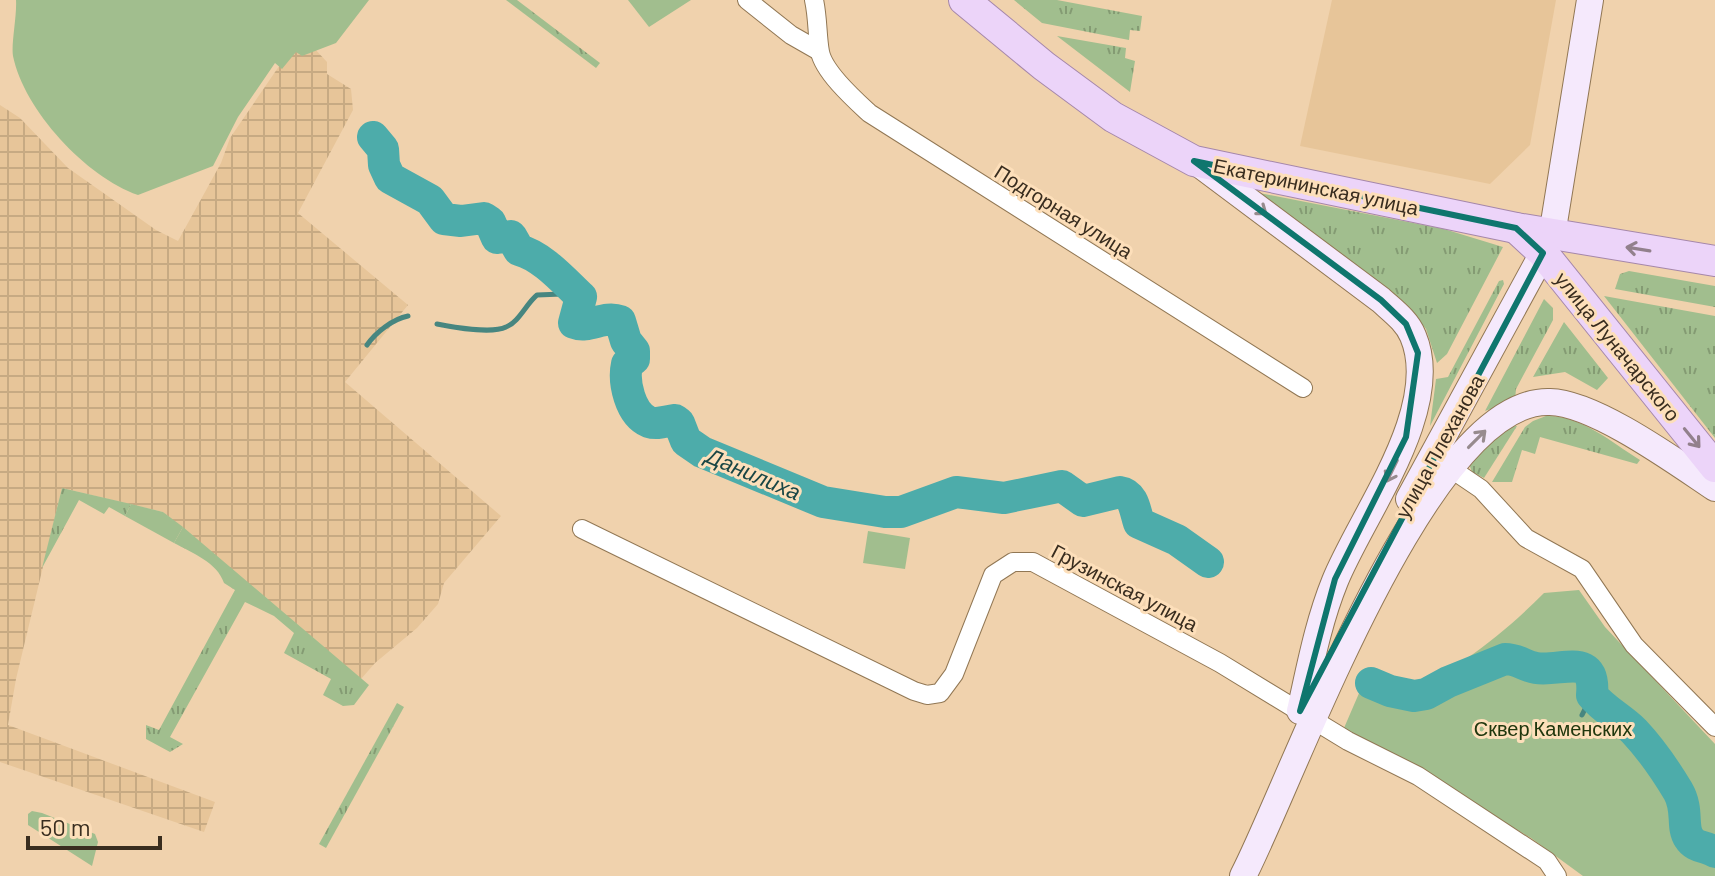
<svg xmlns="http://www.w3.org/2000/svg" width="1715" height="876" font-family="Barlow,sans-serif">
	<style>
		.built { fill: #e7c599 }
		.industrial { fill: url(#industrial-grid) }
		.grass { fill: url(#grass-tufts) }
		.park { fill: #a1be8e }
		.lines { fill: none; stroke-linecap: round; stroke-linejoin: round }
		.stream { stroke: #478680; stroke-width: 5 }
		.river { stroke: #4dacaa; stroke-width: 32 }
		.minor-casing { stroke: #917754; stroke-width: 20 }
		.secondary-casing { stroke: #917754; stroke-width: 28 }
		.primary-casing { stroke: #a587aa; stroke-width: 32 }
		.minor { stroke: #fff; stroke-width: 18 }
		.secondary { stroke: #f5e9fc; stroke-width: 26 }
		.primary { stroke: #ecd4f9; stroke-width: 30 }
		.oneway { stroke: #978b8e }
		.oneway2 { stroke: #92808c }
		.marked { fill: none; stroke: #0f766e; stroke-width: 6; stroke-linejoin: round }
		.labels { text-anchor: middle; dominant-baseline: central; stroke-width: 6; stroke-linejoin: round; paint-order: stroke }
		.street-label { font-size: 20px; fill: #392d1f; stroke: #fddfba }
		.park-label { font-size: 20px; fill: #20370d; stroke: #fddfba }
		.water-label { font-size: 22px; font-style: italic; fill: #1a4645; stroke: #fddfba }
	</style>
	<defs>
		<pattern id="industrial-grid" width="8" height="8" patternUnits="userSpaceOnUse" patternTransform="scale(2)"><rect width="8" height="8" fill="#e7c599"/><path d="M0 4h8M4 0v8" fill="none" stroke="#c7aa83"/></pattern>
		<pattern id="grass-tufts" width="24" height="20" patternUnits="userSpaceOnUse" patternTransform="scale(2)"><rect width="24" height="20" fill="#a1be8e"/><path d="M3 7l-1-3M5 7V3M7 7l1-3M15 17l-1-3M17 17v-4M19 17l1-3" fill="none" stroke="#849b73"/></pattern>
	</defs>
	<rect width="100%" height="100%" fill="#f0d2ad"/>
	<polygon class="built" points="1332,0 1556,0 1530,145 1490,184 1300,146"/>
	<polygon class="industrial" points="301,34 327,62 327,74 351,89 353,110 298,213 408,305 345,382 501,516 444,583 438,604 417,628 375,663 361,679 163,512 62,488 16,679 8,725 215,802 204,832 0,762 0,105 20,118 68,168 156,230 178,241 221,163 230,138"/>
	<g class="grass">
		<polygon points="506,0 517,0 600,63 596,68"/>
		<polygon points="1014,0 1057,0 1142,16 1140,31 1130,30 1129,40 1042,23"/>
		<polygon points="1057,36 1126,48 1125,58 1135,61 1130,92"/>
		<polygon points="1244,190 1444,229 1503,247 1447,354 1437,363 1426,329 1406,305"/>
		<polygon points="1629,271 1715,286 1715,307 1615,289 1620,274"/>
		<polygon points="1503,280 1504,284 1430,426 1436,379 1448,377 1499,281"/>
		<polygon points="1604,296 1715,316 1715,438"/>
		<polygon points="1544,299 1553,308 1553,320 1516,389 1515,400 1485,411"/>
		<polygon points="1564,322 1608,378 1597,390 1565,372 1533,377"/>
		<path d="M1546 416C1581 415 1611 442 1640 460L1637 464 1540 437 1535 454 1522 450 1512 482H1492L1525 427 1533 421Z"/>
		<polygon points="1517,426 1484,478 1472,472 1469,464 1502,427"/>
		<polygon points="62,488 131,504 125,516 109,507 104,514 79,500 42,568"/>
		<path d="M183 527 369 685 354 705 343 706 323 695 331 679 284 653 294 633 274 616 245 602 170 737 183 744 170 752 146 739V725L159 730 235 590 224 583C217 562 192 553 174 543Z"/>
		<polygon points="397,703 404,707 326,848 319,844"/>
	</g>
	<g class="park">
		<path d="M16 0H369L336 43 302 56 296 52 282 69 275 63 238 117 213 166 138 195C86 177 24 110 13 56 11 44 17 16 16 0Z"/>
		<polygon points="628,0 691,0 649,27"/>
		<polygon points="131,504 163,512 183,527 174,543 125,516"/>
		<polygon points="868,531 910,538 905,569 863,563"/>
		<path d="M1579 590 1605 627 1715 744V876H1583L1531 838 1344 728 1363 684 1395 696C1454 673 1500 637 1544 593Z"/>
		<polygon points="32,811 42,813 95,834 98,842 92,866 28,825 28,814"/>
	</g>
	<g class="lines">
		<g class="stream">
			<path d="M437 324C452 327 492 334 506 327 519 322 526 304 537 295L562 294 572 289"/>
			<path d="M367 345C376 332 393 319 408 316"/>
			<polyline points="1582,715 1592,695"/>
		</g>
		<g class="river">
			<path d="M373 137 383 149 384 165 390 178 430 200 444 219 461 221 484 218 490 222 497 238 511 236 519 250C542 256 563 280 581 297L574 323C589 329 604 315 620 321L626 341 634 351V359L627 364C623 382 630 414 649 422 658 425 666 421 675 420L679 423 686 441 702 452 823 502 885 512H901L956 492 1004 498 1062 486 1083 501 1120 492C1134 494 1135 511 1139 523L1177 540 1208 562"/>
			<path d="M1371 683 1390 691 1414 696 1426 694 1448 682 1505 659C1518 659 1524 666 1536 668 1562 672 1596 651 1592 695 1604 710 1621 718 1634 731 1650 748 1666 771 1678 791 1689 810 1681 826 1689 838 1695 848 1706 846 1715 852"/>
		</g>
		<defs>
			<g id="minor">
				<polyline points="747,0 791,35 819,51"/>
				<path d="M814 0C818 18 817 36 820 52 824 72 854 99 869 113L1303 388"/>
				<polyline points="1450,468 1481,489 1526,538 1582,569 1634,645 1715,727"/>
				<polyline points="582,529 914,691 927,695 940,693 954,674 993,575 1013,562 1033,562 1220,663 1348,741 1418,776 1547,861 1557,876"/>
			</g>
			<g id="secondary">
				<path d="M1198 163 1381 300C1393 311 1407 321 1413 336 1444 409 1361 516 1335 581 1318 623 1310 667 1300 711"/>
				<polyline points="1552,235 1590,0"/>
				<polyline points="1409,499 1543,253"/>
				<path d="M1243 876C1293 780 1426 397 1550 402 1595 403 1676 462 1715 488"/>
			</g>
			<g id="primary">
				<polyline points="964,0 1044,66 1113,117 1194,161 1516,228 1715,261"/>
				<polyline points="1516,228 1543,253 1715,467"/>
			</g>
		</defs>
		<use href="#minor" class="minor-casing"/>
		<use href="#secondary" class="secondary-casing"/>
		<use href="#primary" class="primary-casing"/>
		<use href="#minor" class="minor"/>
		<use href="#secondary" class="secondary"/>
		<use href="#primary" class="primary"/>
	</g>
	<defs><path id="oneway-shaft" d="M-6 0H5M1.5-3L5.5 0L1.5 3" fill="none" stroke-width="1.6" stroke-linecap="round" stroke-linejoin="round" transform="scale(2)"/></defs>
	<g class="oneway">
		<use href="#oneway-shaft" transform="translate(1257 207) rotate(37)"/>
		<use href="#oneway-shaft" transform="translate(1477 439) rotate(-45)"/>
		<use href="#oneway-shaft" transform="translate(1392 471) rotate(116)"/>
	</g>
	<g class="oneway2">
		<use href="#oneway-shaft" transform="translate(1638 249) rotate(-171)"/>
		<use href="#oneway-shaft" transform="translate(1692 438) rotate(51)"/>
	</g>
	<path class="marked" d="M1194 161 1516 228 1543 253 1300 711 1335 579 1406 437 1418 353 1406 324 1381 300Z"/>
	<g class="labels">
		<g class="street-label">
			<text transform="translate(1316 186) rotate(12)">Екатерининская улица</text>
			<text transform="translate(1064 211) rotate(32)">Подгорная улица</text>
			<text transform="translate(1618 346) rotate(51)">улица Луначарского</text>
			<text transform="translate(1439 446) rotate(-61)">улица Плеханова</text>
			<text transform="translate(1125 587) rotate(28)">Грузинская улица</text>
		</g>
		<g class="park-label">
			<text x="1553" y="728">Сквер Каменских</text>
		</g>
		<g class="water-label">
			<text transform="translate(754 473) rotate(23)">Данилиха</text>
		</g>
	</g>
	<path d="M28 836v12h132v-12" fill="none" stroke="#392d1f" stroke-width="4"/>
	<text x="40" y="836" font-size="24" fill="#392d1f" stroke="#fddfba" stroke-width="6" paint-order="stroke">50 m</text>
</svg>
